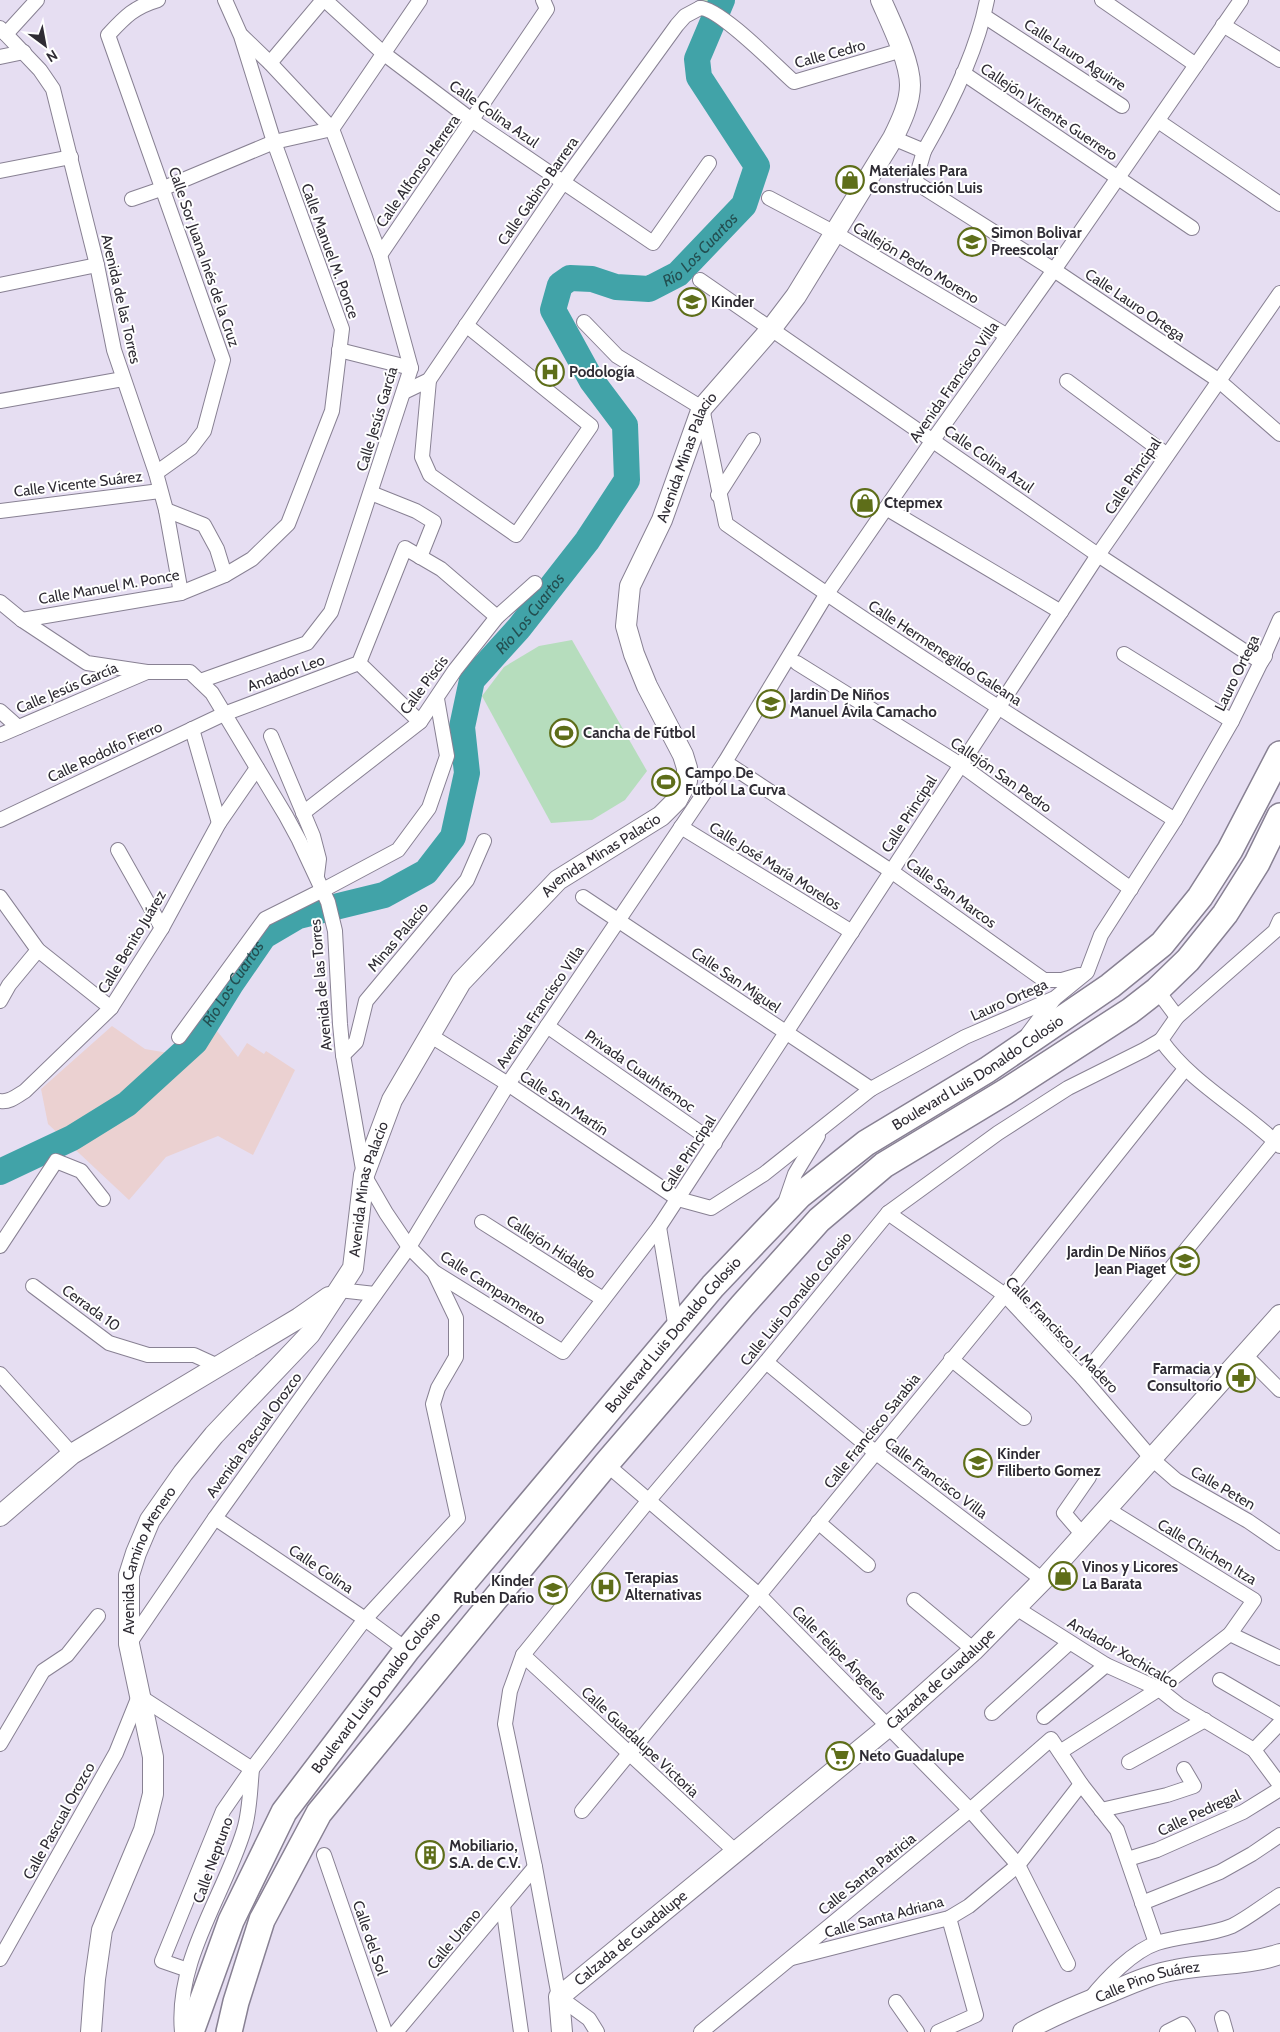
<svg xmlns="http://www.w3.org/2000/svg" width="1280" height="2032" font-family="Cabin,sans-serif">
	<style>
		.education { fill: #ebd1d1 }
		.green { fill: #b6ddbd }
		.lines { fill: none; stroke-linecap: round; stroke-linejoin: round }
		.river { stroke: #41a3a8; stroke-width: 26 }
		.street-casing { stroke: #888193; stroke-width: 16 }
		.secondary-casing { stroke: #888193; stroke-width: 22 }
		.highway-casing { stroke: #888193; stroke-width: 28 }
		.street { stroke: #fff; stroke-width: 14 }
		.secondary { stroke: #fff; stroke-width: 20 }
		.highway { stroke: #fff; stroke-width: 25 }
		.labels { text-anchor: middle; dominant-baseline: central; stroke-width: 4; stroke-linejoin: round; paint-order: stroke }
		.street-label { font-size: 15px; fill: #2f2c34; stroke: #fff }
		.poi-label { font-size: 15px; font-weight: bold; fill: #2f2c34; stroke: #fff; text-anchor: start }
		.water-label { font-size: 16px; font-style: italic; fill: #234f51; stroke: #fff }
	</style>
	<rect width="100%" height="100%" fill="#e6def2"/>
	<polygon class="education" points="112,1026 145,1049 180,1055 213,1026 238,1057 247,1043 264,1054 266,1051 295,1070 253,1155 218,1136 166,1157 129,1200 48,1124 41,1089"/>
	<g class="green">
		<polygon points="701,0 731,0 724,14 702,4"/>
		<polygon points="572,640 647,771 625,800 592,820 551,823 482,696 504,667 539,646"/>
	</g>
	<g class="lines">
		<path class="river" id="s1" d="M0 1172 72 1138 127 1104 195 1042 231 984 264 936 298 916 384 895 426 872 453 837 467 773 462 727 472 680 519 628 587 541 627 480 625 425 592 381 553 310 560 285 570 278 592 279 616 287 649 289 678 274 744 205 757 166 699 77 697 59 722 0"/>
		<defs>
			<g id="street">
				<polyline points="325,0 383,53 473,121 653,243 709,163"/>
				<polyline points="1102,0 1196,65"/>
				<path d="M700 8C720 8 777 67 794 82L902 50"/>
				<polyline points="984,16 1122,106"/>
				<polyline points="1223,25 1280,60"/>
				<polyline points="0,28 40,70 53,89 97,265 114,350 156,473 166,510 181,593"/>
				<polyline points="6,34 37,0"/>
				<polyline points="0,57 24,52"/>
				<polyline points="270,63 323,0"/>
				<polyline points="963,73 1192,228"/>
				<polyline points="1158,121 1280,204"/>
				<path d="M893 138 924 151C950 106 977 52 987 0"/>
				<polyline points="924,151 915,182 1054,270 1218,380 1280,434"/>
				<polyline points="0,171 71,157"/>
				<polyline points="769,198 835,233 1006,335"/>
				<polyline points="132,199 164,188 274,142 332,129 420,0"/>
				<polyline points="380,255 547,9 543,0"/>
				<polyline points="700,280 1098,555 1261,662 1265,656"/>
				<polyline points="0,285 97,265"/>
				<path d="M584 322 617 356 702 408 726 524C872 627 1023 724 1175 820"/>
				<polyline points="339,350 411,368"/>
				<polyline points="429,380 422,457 430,475 516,535 591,426 466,325"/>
				<polyline points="1067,381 1167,455"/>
				<polyline points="404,392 429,380 564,181 677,25 685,16 700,8"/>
				<polyline points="0,401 123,379"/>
				<path d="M156 473 191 448 204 431 223 360 108 35C125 17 134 7 158 0"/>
				<polyline points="371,493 416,511 434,522 420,557"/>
				<polyline points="718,495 753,440"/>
				<polyline points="886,508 1061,612"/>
				<polyline points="166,510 204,525 217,549 225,575"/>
				<polyline points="0,511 160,491"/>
				<polyline points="0,602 22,620 87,663 147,672 190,672 212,693 286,816 299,840 328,902 335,931 340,1024 343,1055 364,1175 386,1213 409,1247 434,1272 563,1352 659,1227 1098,555 1280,293"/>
				<polyline points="22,620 181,593 225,575 252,559 288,524 332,411 342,329 274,142 241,36 225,0"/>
				<polyline points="1124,654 1232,721"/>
				<polyline points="359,663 420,722"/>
				<polyline points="797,663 961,765 1131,889"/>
				<polyline points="200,681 307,643 331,612 411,368 380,255 332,129 270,63 242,36"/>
				<polyline points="0,711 18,727"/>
				<polyline points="192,729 219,823"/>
				<polyline points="0,735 147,672"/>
				<polyline points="271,736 313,836 319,859 317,875"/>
				<polyline points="725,762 891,871 1044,980 1062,980 1079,975"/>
				<polyline points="303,813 420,722 455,670 497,617 535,583"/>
				<polyline points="0,820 224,714 359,663 405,548 441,569 497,617"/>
				<polyline points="681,827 852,932"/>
				<polyline points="118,850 162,928"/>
				<polyline points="0,897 38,950 111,1008"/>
				<polyline points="583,897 871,1089"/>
				<path d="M1157 990 1177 1017 1161 1040C1192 1084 1242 1109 1280 1146"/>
				<polyline points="0,1001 9,985 38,950"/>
				<polyline points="1177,1017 1275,931 1280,920"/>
				<polyline points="547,1026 715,1143"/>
				<polyline points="1028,1034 1054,999"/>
				<polyline points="431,1036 508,1084 678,1199 711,1208 764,1174 871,1089 965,1037 1055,998 1087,972 1101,935 1175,820 1232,721 1261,662 1280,619"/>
				<polyline points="179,1037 265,919 323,890 398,850 429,808 447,756 437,699"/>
				<polyline points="343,1055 356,1042 366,1001 467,880 484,841"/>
				<path d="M0 1101C9 1103 17 1096 25 1091L111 1008 162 928 219 823 257 768"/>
				<polyline points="785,1203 795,1174 818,1136"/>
				<polyline points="888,1213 1005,1295 1082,1377 1152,1459 1176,1480 1248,1521 1280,1543"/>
				<polyline points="482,1222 603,1299"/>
				<polyline points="659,1227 676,1329"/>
				<polyline points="0,1246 56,1161 81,1171 103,1199"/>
				<polyline points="33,1286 109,1343 148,1355 194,1355 218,1366"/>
				<polyline points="339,1290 375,1294"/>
				<polyline points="1245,1355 1280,1390"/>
				<polyline points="951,1359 1024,1418"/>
				<polyline points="766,1362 875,1452 1043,1580"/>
				<polyline points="0,1374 72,1454"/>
				<polyline points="1082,1377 1275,1141 1280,1132"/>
				<polyline points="606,1464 759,1595 970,1810 1018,1865 1068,1964"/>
				<polyline points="215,1518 365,1619 407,1650"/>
				<polyline points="818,1522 868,1565"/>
				<polyline points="1083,1535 1064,1513 1089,1477"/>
				<polyline points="914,1600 974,1650"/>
				<polyline points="1016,1608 1106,1665 1159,1689 1179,1705 1254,1750 1280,1785"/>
				<polyline points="1230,1634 1280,1658"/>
				<polyline points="129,1644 215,1518 409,1247 508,1084 725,762 826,595 933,440 1054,270 1241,0"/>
				<polyline points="523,1655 736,1852"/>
				<polyline points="1220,1680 1280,1715"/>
				<polyline points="992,1713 1069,1643"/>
				<polyline points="1044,1717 1106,1665"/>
				<polyline points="0,1744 43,1671 67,1655 98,1616"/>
				<polyline points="1254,1750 1280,1723"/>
				<polyline points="1060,1752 1159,1689 1230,1634 1254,1600 1107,1509"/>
				<polyline points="1129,1762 1205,1720"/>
				<polyline points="1101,1810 1167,1795 1194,1786 1184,1769"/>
				<polyline points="582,1811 1005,1295 1185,1069"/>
				<polyline points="324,1855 385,2032"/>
				<polyline points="1128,1859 1157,1850 1243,1812 1280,1789"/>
				<polyline points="1142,1903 1220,1872 1252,1854 1280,1835"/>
				<polyline points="503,1906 521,2032"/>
				<polyline points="792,1958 949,1918 969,1906 1018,1865 1081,1784"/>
				<path d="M0 1959 116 1753 139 1696 252 1769C250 1789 250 1811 244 1830 224 1896 175 1960 182 2032"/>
				<polyline points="188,1970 162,1961 223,1811 252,1769 365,1619 458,1518 433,1404 438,1388 456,1357 456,1318 434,1272"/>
				<path d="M1090 1999C1106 1979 1133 1951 1157 1943 1181 1935 1208 1936 1232 1926 1248 1918 1264 1905 1280 1895"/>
				<polyline points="896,2002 917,2032"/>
				<polyline points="1222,2018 1226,2032"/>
				<polyline points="396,2032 535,1867"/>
				<polyline points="597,2032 589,2019 559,1997 535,1867 505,1724 510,1691 523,1655 649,1500 766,1362 888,1213 998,1133 1068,1088 1144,1050 1161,1040"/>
				<polyline points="701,2032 970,1810 1051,1739 1081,1784 1117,1830 1156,1943"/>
				<polyline points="938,2032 976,2015 949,1918"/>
				<polyline points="1167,2032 1183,2024 1188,2032"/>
			</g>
			<g id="secondary">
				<polyline points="0,1516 72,1454 299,1318 329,1297"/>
				<path id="s2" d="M91 2032 95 1979 102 1930 144 1830 153 1794V1757L129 1644V1575L136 1553 150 1520 183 1473 214 1435 310 1334 353 1268 364 1175 392 1100 461 982 558 880 661 816 677 800 687 781V768L683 755 647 686 634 654 626 626 630 586 662 520 702 408 771 329 796 296 893 138C901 122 910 103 910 85 910 61 891 23 881 0"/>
				<path id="s3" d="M562 2032 559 1997 889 1726 974 1650 1043 1580 1280 1315"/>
				<path id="s4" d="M1023 2032C1049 2017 1078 2005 1106 1994 1128 1985 1151 1974 1175 1970 1210 1963 1246 1966 1280 1954"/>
			</g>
			<g id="highway">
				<path id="s5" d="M191 2032 231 1921 284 1812 407 1650 713 1286 799 1196 866 1143 987 1070 1110 986 1162 944 1200 897 1230 850 1280 754"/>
				<polyline points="229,2032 236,2002 262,1920 319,1813 606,1464 742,1306 819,1220 884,1165 1005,1092 1130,1011 1157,990 1188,960 1225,914 1257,863 1280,816"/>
			</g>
		</defs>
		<use href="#street" class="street-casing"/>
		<use href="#secondary" class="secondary-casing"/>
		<use href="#highway" class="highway-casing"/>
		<use href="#street" class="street"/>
		<use href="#secondary" class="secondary"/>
		<use href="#highway" class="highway"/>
	</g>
	<defs>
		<symbol id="shop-ring" viewBox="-11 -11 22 22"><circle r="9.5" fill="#fff" stroke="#5e6e19" stroke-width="1.5"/><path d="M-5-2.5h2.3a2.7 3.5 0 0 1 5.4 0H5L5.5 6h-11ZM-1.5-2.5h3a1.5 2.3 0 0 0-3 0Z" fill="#5e6e19"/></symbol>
		<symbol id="school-ring" viewBox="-11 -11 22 22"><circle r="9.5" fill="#fff" stroke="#5e6e19" stroke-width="1.5"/><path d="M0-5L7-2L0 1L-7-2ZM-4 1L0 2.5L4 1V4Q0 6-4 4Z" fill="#5e6e19"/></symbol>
		<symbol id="hospital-ring" viewBox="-11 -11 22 22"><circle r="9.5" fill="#fff" stroke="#5e6e19" stroke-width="1.5"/><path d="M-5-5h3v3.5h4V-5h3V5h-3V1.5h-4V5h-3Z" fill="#5e6e19"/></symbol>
		<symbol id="stadium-ring" viewBox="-11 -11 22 22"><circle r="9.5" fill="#fff" stroke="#5e6e19" stroke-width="1.5"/><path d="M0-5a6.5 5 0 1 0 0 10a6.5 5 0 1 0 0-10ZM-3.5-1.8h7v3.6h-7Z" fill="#5e6e19"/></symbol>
		<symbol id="pharmacy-ring" viewBox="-11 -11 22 22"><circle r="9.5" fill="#fff" stroke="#5e6e19" stroke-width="1.5"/><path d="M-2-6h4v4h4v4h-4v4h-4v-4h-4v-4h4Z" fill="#5e6e19"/></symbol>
		<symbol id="supermarket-ring" viewBox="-11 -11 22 22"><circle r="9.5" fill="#fff" stroke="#5e6e19" stroke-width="1.5"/><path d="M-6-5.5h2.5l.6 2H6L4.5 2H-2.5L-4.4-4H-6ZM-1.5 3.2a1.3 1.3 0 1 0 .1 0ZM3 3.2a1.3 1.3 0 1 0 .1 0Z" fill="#5e6e19"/></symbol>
		<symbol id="building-ring" viewBox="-11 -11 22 22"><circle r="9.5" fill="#fff" stroke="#5e6e19" stroke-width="1.5"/><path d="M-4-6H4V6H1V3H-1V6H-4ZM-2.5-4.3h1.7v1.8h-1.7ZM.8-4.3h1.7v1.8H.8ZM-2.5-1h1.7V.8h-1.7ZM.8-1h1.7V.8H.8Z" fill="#5e6e19"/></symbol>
	</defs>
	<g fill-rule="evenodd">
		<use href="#shop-ring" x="834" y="164" width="32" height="32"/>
		<use href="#school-ring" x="956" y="226" width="32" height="32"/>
		<use href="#school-ring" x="676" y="286" width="32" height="32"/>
		<use href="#hospital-ring" x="534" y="356" width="32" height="32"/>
		<use href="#shop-ring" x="849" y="487" width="32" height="32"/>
		<use href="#school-ring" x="755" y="688" width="32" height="32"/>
		<use href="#stadium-ring" x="548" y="717" width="32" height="32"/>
		<use href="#stadium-ring" x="650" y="766" width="32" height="32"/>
		<use href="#school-ring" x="1169" y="1245" width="32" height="32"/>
		<use href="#pharmacy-ring" x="1225" y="1362" width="32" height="32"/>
		<use href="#school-ring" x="962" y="1447" width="32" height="32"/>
		<use href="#shop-ring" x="1047" y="1560" width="32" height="32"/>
		<use href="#hospital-ring" x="590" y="1571" width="32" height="32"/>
		<use href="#school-ring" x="537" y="1574" width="32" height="32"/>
		<use href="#supermarket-ring" x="824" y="1740" width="32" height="32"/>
		<use href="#building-ring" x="414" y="1839" width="32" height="32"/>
	</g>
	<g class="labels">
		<g class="street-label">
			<text transform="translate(830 54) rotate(-15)">Calle Cedro</text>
			<text transform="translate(1075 55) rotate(33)">Calle Lauro Aguirre</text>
			<text transform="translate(1049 112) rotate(34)">Callejón Vicente Guerrero</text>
			<text transform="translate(494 114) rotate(35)">Calle Colina Azul</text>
			<text transform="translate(418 171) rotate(-55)">Calle Alfonso Herrera</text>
			<text transform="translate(538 191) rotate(-55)">Calle Gabino Barrera</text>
			<text transform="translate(330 251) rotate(70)">Calle Manuel M. Ponce</text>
			<text transform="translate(204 257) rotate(71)">Calle Sor Juana Inés de la Cruz</text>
			<text transform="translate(916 263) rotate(31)">Callejón Pedro Moreno</text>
			<text transform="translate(121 299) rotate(77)">Avenida de las Torres</text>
			<text transform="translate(1135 305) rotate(34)">Calle Lauro Ortega</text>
			<text transform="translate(954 382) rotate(-55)">Avenida Francisco Villa</text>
			<text transform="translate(377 419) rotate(-73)">Calle Jesús García</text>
			<text stroke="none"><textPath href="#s2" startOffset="1819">Avenida Minas Palacio</textPath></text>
			<text transform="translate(989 459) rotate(35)">Calle Colina Azul</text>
			<text transform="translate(1133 476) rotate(-56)">Calle Principal</text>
			<text transform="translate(78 484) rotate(-7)">Calle Vicente Suárez</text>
			<text transform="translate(109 587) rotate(-10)">Calle Manuel M. Ponce</text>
			<text transform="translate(945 653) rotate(33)">Calle Hermenegildo Galeana</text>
			<text transform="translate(286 673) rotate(-20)">Andador Leo</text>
			<text transform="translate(1237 673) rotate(-64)">Lauro Ortega</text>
			<text transform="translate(424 685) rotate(-53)">Calle Piscis</text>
			<text transform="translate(67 688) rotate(-23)">Calle Jesús García</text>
			<text transform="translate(105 752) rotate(-25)">Calle Rodolfo Fierro</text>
			<text transform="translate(1001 775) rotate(35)">Callejón San Pedro</text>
			<text transform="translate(909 814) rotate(-57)">Calle Principal</text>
			<text stroke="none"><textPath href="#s2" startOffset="1354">Avenida Minas Palacio</textPath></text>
			<text transform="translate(775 866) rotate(32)">Calle José María Morelos</text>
			<text transform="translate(951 893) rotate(36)">Calle San Marcos</text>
			<text transform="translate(398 937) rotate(-50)">Minas Palacio</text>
			<text transform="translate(132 942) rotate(-59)">Calle Benito Juárez</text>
			<text transform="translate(736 980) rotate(34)">Calle San Miguel</text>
			<text transform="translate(321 985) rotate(-95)">Avenida de las Torres</text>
			<text transform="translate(1009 1000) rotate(-24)">Lauro Ortega</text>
			<text transform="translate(540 1007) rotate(-56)">Avenida Francisco Villa</text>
			<text transform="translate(640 1071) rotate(35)">Privada Cuauhtémoc</text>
			<text stroke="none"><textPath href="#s5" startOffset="1260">Boulevard Luis Donaldo Colosio</textPath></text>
			<text transform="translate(564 1103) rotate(34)">Calle San Martín</text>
			<text transform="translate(688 1154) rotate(-57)">Calle Principal</text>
			<text stroke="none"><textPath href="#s2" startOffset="934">Avenida Minas Palacio</textPath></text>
			<text transform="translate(551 1247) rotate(33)">Callejón Hidalgo</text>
			<text transform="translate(493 1288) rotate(33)">Calle Campamento</text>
			<text transform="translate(796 1299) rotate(-51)">Calle Luis Donaldo Colosio</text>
			<text transform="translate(91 1308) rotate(36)">Cerrada 10</text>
			<text stroke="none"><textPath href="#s5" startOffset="855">Boulevard Luis Donaldo Colosio</textPath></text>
			<text transform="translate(1062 1335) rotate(46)">Calle Francisco I. Madero</text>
			<text transform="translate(872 1431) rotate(-51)">Calle Francisco Sarabia</text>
			<text transform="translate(254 1435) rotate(-54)">Avenida Pascual Orozco</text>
			<text transform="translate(936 1478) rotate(37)">Calle Francisco Villa</text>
			<text transform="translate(1223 1488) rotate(30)">Calle Peten</text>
			<text transform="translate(1207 1552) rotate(31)">Calle Chichen Itza</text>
			<text stroke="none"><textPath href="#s2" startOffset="489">Avenida Camino Arenero</textPath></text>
			<text transform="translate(321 1569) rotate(34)">Calle Colina</text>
			<text transform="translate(839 1653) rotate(45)">Calle Felipe Ángeles</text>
			<text transform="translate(1123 1653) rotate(30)">Andador Xochicalco</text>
			<text stroke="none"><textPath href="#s3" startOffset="532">Calzada de Guadalupe</textPath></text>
			<text stroke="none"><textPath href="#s5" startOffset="390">Boulevard Luis Donaldo Colosio</textPath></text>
			<text transform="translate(640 1742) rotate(43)">Calle Guadalupe Victoria</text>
			<text transform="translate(1199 1813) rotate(-25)">Calle Pedregal</text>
			<text transform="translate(59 1821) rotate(-61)">Calle Pascual Orozco</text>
			<text transform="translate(213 1860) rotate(-70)">Calle Neptuno</text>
			<text transform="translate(867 1874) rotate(-39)">Calle Santa Patricia</text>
			<text transform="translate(884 1917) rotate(-15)">Calle Santa Adriana</text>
			<text transform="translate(370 1938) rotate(71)">Calle del Sol</text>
			<text transform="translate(454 1939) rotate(-50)">Calle Urano</text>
			<text stroke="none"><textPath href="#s3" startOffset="128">Calzada de Guadalupe</textPath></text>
			<text stroke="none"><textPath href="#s4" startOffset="135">Calle Pino Suárez</textPath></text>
		</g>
		<g class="poi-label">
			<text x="869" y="171">Materiales Para<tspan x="869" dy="17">Construcción Luis</tspan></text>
			<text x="991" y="233">Simon Bolivar<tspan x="991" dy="17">Preescolar</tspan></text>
			<text x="711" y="302">Kinder</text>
			<text x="569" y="372">Podología</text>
			<text x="884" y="503">Ctepmex</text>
			<text x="790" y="695">Jardin De Niños<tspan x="790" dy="17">Manuel Ávila Camacho</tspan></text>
			<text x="583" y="733">Cancha de Fútbol</text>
			<text x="685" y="773">Campo De<tspan x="685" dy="17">Futbol La Curva</tspan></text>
			<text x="1166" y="1252" text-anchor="end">Jardin De Niños<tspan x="1166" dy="17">Jean Piaget</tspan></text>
			<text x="1222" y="1369" text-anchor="end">Farmacia y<tspan x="1222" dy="17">Consultorio</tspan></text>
			<text x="997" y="1454">Kinder<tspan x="997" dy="17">Filiberto Gomez</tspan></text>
			<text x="1082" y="1567">Vinos y Licores<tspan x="1082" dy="17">La Barata</tspan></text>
			<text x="625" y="1578">Terapias<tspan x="625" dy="17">Alternativas</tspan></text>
			<text x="534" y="1581" text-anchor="end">Kinder<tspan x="534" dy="17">Ruben Dario</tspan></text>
			<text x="859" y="1756">Neto Guadalupe</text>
			<text x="449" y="1846">Mobiliario,<tspan x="449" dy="17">S.A. de C.V.</tspan></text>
		</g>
		<g class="water-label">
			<text stroke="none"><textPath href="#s1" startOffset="1371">Río Los Cuartos</textPath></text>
			<text stroke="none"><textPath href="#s1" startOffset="831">Río Los Cuartos</textPath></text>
			<text stroke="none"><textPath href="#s1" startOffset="306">Río Los Cuartos</textPath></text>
		</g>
	</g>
	<g transform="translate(45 45) rotate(148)" stroke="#ffffff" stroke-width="4" paint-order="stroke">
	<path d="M0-4L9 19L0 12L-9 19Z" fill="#2f2c34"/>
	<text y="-8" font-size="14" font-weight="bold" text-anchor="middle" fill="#2f2c34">N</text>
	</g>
</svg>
